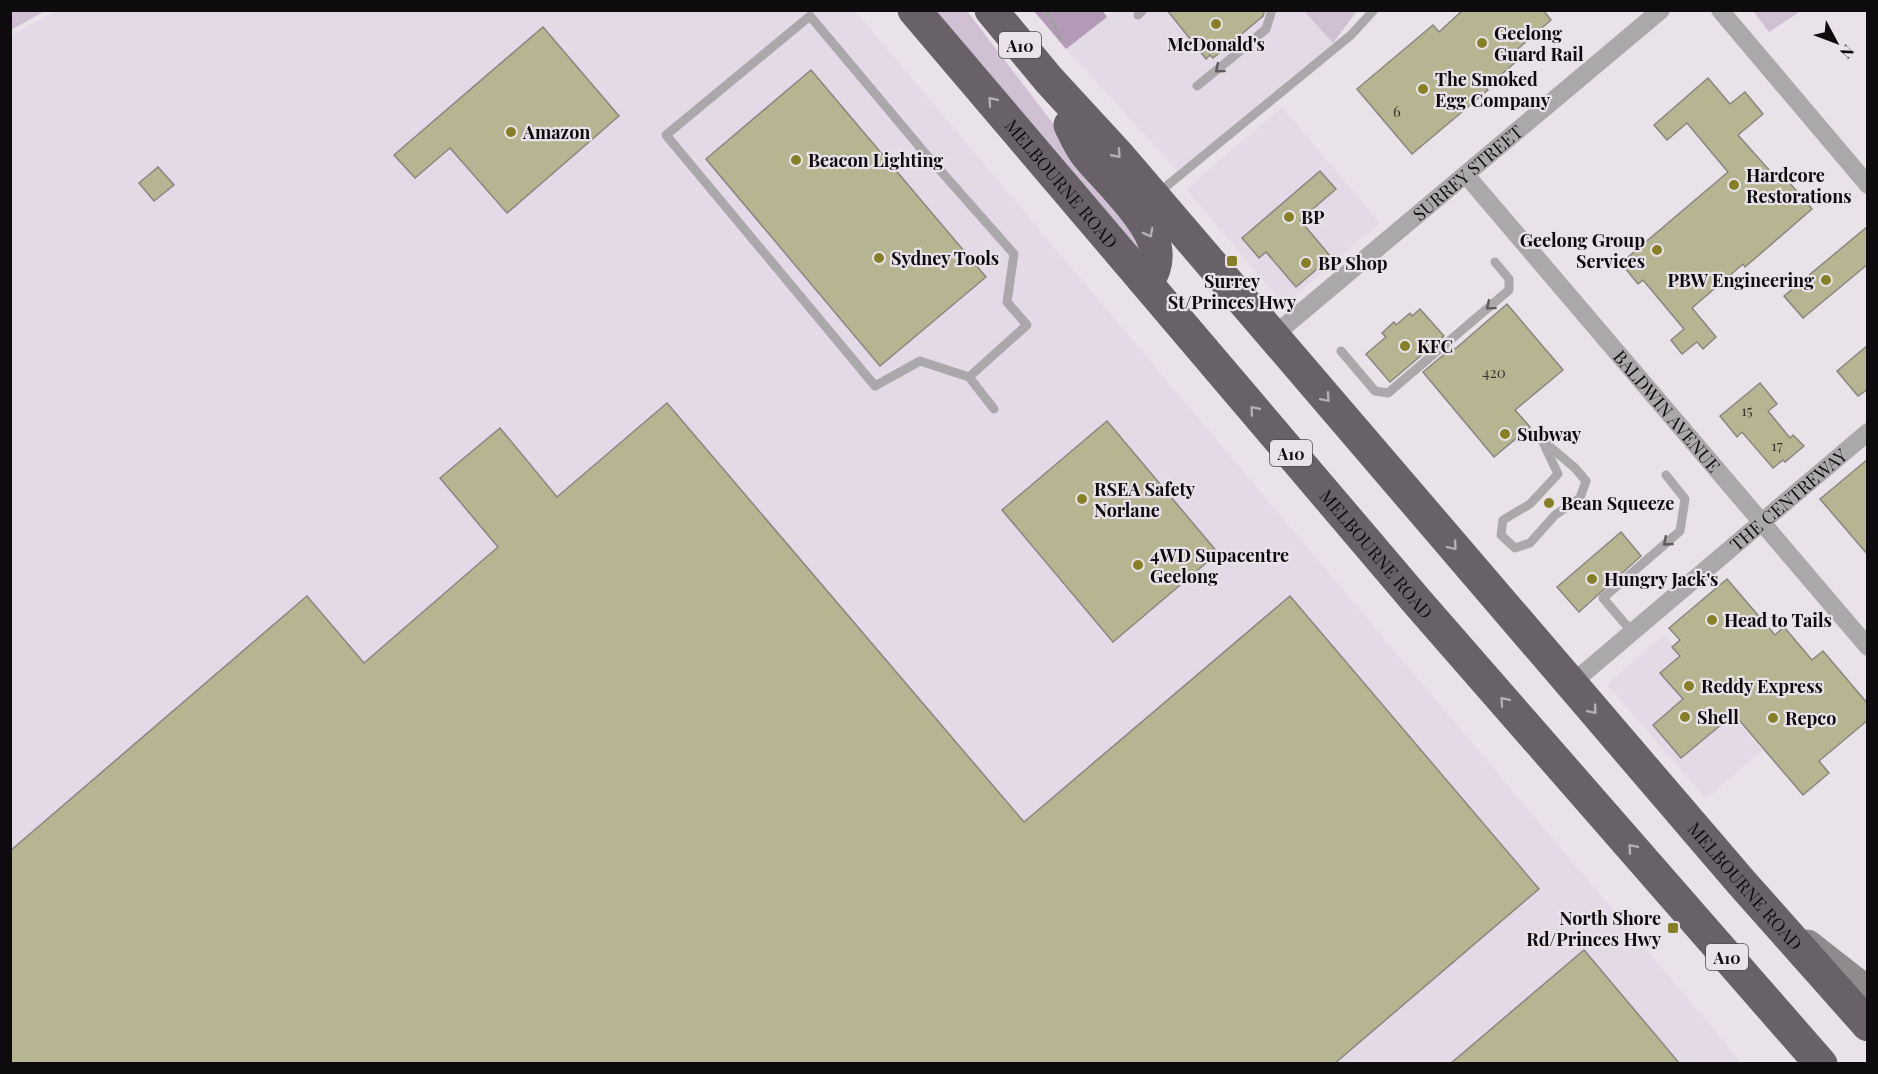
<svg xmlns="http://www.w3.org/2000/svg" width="1878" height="1074" font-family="'Playfair Display',serif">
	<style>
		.built { fill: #e4d9e6 }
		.green { fill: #d1c0d3 }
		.forest { fill: #b39ab6 }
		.building { fill: #b7b591; stroke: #87867f; stroke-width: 1.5 }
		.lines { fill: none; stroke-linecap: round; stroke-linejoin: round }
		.path { stroke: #a49fa4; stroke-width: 4; stroke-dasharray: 6 3; stroke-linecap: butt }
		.lane { stroke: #aaa8ab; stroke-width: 9 }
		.street { stroke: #aaa8ab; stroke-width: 18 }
		.secondary { stroke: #8e8a8e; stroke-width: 27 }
		.highway { stroke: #686268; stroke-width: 33 }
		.oneway { stroke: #5c5a5c }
		.oneway2 { stroke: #b5afb5 }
		.poi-dot { fill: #867f26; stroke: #e9e3e9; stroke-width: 2 }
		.labels { text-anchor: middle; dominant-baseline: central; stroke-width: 4.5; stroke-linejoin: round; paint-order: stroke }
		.number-label { font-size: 15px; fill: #38362e }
		.shield { fill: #e9e3e9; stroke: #4f4c4f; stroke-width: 1.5 }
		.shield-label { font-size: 16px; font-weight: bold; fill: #0d0b0d }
		.poi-label { font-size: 18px; font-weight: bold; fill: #0d0b0d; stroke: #e9e3e9; text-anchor: start }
		.street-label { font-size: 18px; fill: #0d0b0d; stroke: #e9e3e9 }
	</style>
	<rect width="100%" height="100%" fill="#e9e3e9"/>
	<g class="built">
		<polygon points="58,10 855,11 1742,1063 11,1063 10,36"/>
		<polygon points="1115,10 1304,11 1333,43 1178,171 1066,49"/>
		<polygon points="1282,107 1380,223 1284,305 1186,189"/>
		<polygon points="1664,635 1762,750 1706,799 1607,684"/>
	</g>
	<g class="green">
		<polygon points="11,10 45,10 45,11 11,30"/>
		<polygon points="934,11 967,11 1055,126 1134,223 1143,254"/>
		<polygon points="1304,11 1357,11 1333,43"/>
		<polygon points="1753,11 1801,11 1769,32"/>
	</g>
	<polygon class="forest" points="1034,11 1103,11 1107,17 1066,49"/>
	<g class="building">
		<polygon points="1167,10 1265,10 1263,16 1213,58 1210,55 1206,59"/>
		<polygon points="1463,10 1543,10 1551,20 1513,53 1519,59 1486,88 1488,90 1412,154 1357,89 1433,25 1439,32"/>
		<polygon points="543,27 619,116 507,213 450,148 415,178 394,155"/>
		<polygon points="811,70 986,277 880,366 706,159"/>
		<polygon points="1708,78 1730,104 1745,92 1763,114 1738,135 1777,179 1782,174 1812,209 1745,267 1743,264 1692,308 1716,337 1703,349 1697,342 1682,354 1671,340 1684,329 1643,280 1638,284 1621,263 1728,172 1687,123 1667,140 1654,125"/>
		<polygon points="158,167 174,185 154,201 139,183"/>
		<polygon points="1320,171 1336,189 1300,220 1331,257 1296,287 1266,252 1259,258 1242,238"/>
		<polygon points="1868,226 1868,264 1803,318 1784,296"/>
		<polygon points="1507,304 1563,370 1515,410 1530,427 1494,457 1423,372 1453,347 1455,349"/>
		<polygon points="1420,309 1444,336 1390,382 1366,354 1386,337 1382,333 1394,322 1396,325 1410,313 1412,316"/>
		<polygon points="1868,345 1868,389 1858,396 1837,371"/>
		<polygon points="1760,383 1777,404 1768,411 1790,438 1793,435 1804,446 1785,462 1783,460 1773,468 1742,432 1737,437 1720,416"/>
		<polygon points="667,403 1024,822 1290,596 1539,889 1334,1064 10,1064 10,851 307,596 364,663 498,547 440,478 500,428 557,497"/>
		<polygon points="1107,421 1218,553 1113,642 1002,510"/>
		<polygon points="1868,459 1868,555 1820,499"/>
		<polygon points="1621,532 1641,556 1579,612 1557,587"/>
		<polygon points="1727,579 1775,635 1784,627 1812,660 1823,651 1868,704 1868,720 1819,761 1829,773 1803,795 1734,714 1681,758 1653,725 1683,699 1660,673 1680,656 1672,647 1680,640 1669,628"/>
		<polygon points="1584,950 1680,1064 1450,1064"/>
	</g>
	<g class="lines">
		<polyline class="path" points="1046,10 1062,42"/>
		<g class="lane">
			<polyline points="1138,15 1143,10"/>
			<polygon points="810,16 924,152 1014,254 1007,302 1027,325 969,377 920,361 875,386 666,135"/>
			<polyline points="1248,44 1266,29 1272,10"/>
			<polyline points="1197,86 1240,51"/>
			<polyline points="1158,193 1351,35 1374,10"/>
			<polyline points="1341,351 1375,391 1388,393 1509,290 1509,279 1495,262"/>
			<polyline points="969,377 994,409"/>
			<polygon points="1542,440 1575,468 1586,481 1580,498 1555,515 1530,543 1515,548 1501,535 1503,520 1530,504 1558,474"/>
			<polyline points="1632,632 1603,598 1680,531 1685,499 1666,475"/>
		</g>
		<g class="street">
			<polyline points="1720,10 1868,185"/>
			<path id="s1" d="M1466 175 1868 647"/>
			<path id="s2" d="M1273 336 1661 10"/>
			<path id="s3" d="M1571 684 1868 432"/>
		</g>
		<polyline class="secondary" points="1808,943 1868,990"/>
		<g class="highway">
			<path id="s4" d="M914 10 1420 605 1821 1064"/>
			<path id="s5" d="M991 10 1049 80 1119 156 1741 882 1868 1025"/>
			<path d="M1070 125C1075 135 1079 145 1086 154 1105 178 1154 222 1156 252 1157 265 1153 273 1147 283"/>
		</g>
	</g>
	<defs><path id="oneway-chevron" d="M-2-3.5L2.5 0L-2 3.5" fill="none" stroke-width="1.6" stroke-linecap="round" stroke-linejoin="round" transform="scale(1.5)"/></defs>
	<g class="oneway">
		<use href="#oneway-chevron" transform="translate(1219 69) rotate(140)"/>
		<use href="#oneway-chevron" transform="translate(1490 306) rotate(140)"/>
		<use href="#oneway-chevron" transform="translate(1667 542) rotate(139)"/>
	</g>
	<g class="oneway2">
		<use href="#oneway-chevron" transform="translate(992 101) rotate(-131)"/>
		<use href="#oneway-chevron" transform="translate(1117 154) rotate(48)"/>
		<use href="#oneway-chevron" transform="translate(1149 233) rotate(62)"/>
		<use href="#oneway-chevron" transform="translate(1326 398) rotate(49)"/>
		<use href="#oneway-chevron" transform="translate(1254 410) rotate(-130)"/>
		<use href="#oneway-chevron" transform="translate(1453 546) rotate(50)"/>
		<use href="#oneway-chevron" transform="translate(1504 701) rotate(-131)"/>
		<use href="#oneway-chevron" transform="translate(1593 710) rotate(50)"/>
		<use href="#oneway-chevron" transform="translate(1632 848) rotate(-131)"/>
	</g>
	<g class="poi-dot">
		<circle cx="1216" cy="24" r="6"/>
		<circle cx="1482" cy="43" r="6"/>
		<circle cx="1423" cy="89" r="6"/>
		<circle cx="511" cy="132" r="6"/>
		<circle cx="796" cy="160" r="6"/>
		<circle cx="1734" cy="185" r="6"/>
		<circle cx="1289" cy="217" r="6"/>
		<circle cx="1657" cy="250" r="6"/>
		<circle cx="879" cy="258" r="6"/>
		<rect x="1226" y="255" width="12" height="12" rx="3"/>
		<circle cx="1306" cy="263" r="6"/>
		<circle cx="1826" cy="280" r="6"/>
		<circle cx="1405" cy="346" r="6"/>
		<circle cx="1505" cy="434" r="6"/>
		<circle cx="1082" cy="499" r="6"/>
		<circle cx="1549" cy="503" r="6"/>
		<circle cx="1138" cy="565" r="6"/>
		<circle cx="1592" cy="579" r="6"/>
		<circle cx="1712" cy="620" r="6"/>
		<circle cx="1689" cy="686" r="6"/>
		<circle cx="1685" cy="717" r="6"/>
		<circle cx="1773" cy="718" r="6"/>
		<rect x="1667" y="922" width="12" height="12" rx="3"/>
	</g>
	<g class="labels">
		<g class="number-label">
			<text x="1397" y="111">6</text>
			<text x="1494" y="372">420</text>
			<text x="1747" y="410">15</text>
			<text x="1777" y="445">17</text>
		</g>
		<g class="shield">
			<rect x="999" y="32" width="42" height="26" rx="4.5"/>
			<rect x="1270" y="440" width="42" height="26" rx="4.5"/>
			<rect x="1706" y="944" width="42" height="26" rx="4.5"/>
		</g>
		<g class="shield-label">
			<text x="1020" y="45">A10</text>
			<text x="1291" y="453">A10</text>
			<text x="1727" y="957">A10</text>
		</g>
		<g class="poi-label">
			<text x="1494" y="33">Geelong<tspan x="1494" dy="21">Guard Rail</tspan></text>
			<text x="1216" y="44" text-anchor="middle">McDonald's</text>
			<text x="1435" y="79">The Smoked<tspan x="1435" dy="21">Egg Company</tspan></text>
			<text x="523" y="132">Amazon</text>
			<text x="808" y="160">Beacon Lighting</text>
			<text x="1746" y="175">Hardcore<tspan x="1746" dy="21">Restorations</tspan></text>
			<text x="1301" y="217">BP</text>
			<text x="1645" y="240" text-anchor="end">Geelong Group<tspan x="1645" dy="21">Services</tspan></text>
			<text x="891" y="258">Sydney Tools</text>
			<text x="1318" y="263">BP Shop</text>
			<text x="1814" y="280" text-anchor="end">PBW Engineering</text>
			<text x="1232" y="281" text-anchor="middle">Surrey<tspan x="1232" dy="21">St/Princes Hwy</tspan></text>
			<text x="1417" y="346">KFC</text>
			<text x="1517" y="434">Subway</text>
			<text x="1094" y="489">RSEA Safety<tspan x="1094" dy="21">Norlane</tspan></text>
			<text x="1561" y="503">Bean Squeeze</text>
			<text x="1150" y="555">4WD Supacentre<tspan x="1150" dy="21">Geelong</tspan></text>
			<text x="1604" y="579">Hungry Jack's</text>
			<text x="1724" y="620">Head to Tails</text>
			<text x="1701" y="686">Reddy Express</text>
			<text x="1697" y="717">Shell</text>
			<text x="1785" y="718">Repco</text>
			<text x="1661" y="918" text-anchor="end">North Shore<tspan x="1661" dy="21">Rd/Princes Hwy</tspan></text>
		</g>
		<g class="street-label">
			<text stroke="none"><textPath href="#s2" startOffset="254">SURREY STREET</textPath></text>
			<text stroke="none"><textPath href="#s4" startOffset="228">MELBOURNE ROAD</textPath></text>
			<text stroke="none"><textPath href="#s1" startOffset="310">BALDWIN AVENUE</textPath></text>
			<text stroke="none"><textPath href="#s3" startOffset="285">THE CENTREWAY</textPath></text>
			<text stroke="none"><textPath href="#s4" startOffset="714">MELBOURNE ROAD</textPath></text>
			<text stroke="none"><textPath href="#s5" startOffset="1156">MELBOURNE ROAD</textPath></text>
		</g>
	</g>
	<rect width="1878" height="1074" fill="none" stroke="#0d0b0d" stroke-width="24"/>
	<g transform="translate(1836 42) rotate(131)" stroke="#e9e3e9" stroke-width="4.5" paint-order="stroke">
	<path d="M0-4.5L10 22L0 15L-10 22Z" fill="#0d0b0d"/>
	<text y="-9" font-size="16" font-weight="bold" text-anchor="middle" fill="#0d0b0d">N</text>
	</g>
</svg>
